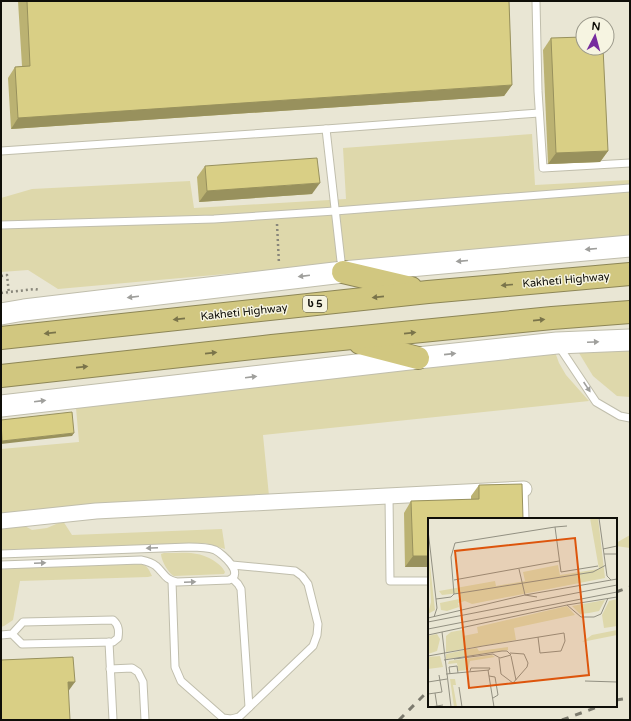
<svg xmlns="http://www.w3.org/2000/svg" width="631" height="721" font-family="'Varela Round','Noto Sans Georgian',sans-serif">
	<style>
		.green { fill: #ded8ab }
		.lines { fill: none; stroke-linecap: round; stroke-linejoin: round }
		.lane-casing { stroke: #c0beac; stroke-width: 9 }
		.street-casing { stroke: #c0beac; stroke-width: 17 }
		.secondary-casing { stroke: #c0beac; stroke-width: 23 }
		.highway-casing { stroke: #8d8656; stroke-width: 24 }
		.path { stroke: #88867a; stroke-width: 2.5; stroke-dasharray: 2 3; stroke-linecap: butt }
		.lane { stroke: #fff; stroke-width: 7 }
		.street { stroke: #fff; stroke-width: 15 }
		.secondary { stroke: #fff; stroke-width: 21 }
		.highway { stroke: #d1c780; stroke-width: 22 }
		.rail { stroke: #7c7a6e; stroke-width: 3; stroke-dasharray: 7 7; stroke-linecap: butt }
		.wall { fill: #bbb272 }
		.shaded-wall { fill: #98915d }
		.building { fill: #d9cf85; stroke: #98915d }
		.oneway { fill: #9f9f9c }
		.oneway2 { fill: #7a744a }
		.labels { text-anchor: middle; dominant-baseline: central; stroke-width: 3; stroke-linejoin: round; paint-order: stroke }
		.shield { fill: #f6f4e1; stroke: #545349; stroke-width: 1 }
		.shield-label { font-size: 10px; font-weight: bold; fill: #0f0e08 }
		.street-label { font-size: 11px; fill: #0f0e08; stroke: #f6f4e1 }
		.inset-road { fill: none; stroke: #929082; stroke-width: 1 }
		.view { fill: #dd550c; fill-opacity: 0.15; stroke: #dd550c; stroke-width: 2 }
		.inset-edge { fill: none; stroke: #0f0e08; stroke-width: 2 }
	</style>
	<rect width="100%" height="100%" fill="#e9e6d4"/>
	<g class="green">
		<polygon points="532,134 535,185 630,180 630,238 58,289 28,270 1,272 1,198 32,189 190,181 194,208 346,199 343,148"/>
		<polygon points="630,350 630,397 617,396 593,376 579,353"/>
		<polygon points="555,352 559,363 566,375 589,401 263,435 269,496 1,514 1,449 79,442 76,408"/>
		<polygon points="63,521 72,535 222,529 225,549 205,543 1,552 1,524 18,522 32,530 47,528"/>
		<polygon points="630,535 630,548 616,546 616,543"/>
		<path d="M164 553C183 553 201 550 217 563 220 565 223 568 225 572L224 574 174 576C168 573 161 560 161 554Z"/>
		<path d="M136 563C146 564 148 567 152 576L148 577 20 581 13 620 4 626 1 627V569Z"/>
	</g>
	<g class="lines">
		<defs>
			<g id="lane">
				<polyline points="536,1 538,91 543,168 630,163"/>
				<polyline points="326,129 342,270"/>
				<polyline points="1,151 326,129 539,113"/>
				<polyline points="1,225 214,219 335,211 630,188"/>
				<polyline points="558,345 596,402 620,416 630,418"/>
				<polyline points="524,489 525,519"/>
				<polyline points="389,496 390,581 429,581"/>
				<path d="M1 554 189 547C198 547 207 547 215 550 223 554 245 574 229 580L177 582C165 580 164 573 156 566 151 562 146 561 141 560L1 565"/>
				<polyline points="233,579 238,584 241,589 249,707"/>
				<polyline points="172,581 175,667 181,681 223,718 231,719 239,717 313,646 317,635 318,624 308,584 302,576 295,571 232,565"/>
				<path d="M1 635 12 634 22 644 113 642 118 638C119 631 119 625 113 620L23 622 12 634"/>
				<polyline points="109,642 113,720"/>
				<polyline points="110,669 132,668 138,672 143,682 145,720"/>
			</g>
			<polyline id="street" points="1,521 96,511 524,489"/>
			<g id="secondary">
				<polyline points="1,314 24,310 343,272 630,246"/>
				<polyline points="1,406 418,358 557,343 630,340"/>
			</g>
			<g id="highway">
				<polyline points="343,272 411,288"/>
				<polyline points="1,338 428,292 630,274"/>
				<polyline points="360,343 418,358"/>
				<polyline points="1,376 272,346 552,318 630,312"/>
			</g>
		</defs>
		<use href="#lane" class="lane-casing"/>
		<use href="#street" class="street-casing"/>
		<use href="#secondary" class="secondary-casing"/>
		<use href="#highway" class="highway-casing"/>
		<g class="path">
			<polyline points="277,224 279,264"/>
			<polyline points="1,276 7,275 9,294"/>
			<polyline points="1,293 35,289 40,290"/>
		</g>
		<use href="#lane" class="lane"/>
		<use href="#street" class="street"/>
		<use href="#secondary" class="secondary"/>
		<use href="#highway" class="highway"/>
		<g class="rail">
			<polyline points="616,592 630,587"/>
			<polyline points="616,700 630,698"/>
			<polyline points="399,720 429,690"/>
			<polyline points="562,720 600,706"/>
		</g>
	</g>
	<g class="wall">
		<polygon points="18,1 509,1 512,85 504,96 11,129 8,78 15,67 22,66"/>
		<polygon points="551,38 608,151 600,162 548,164 543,50"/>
		<polygon points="205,166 312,194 199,202 197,177"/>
		<polygon points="479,485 523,519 429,567 405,567 404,513 411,501 471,500 471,496"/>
	</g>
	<g class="shaded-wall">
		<polygon points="512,85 504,96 11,129 18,118"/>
		<polygon points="608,151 600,162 548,164 556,153"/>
		<polygon points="320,183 312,194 199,202 207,191"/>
		<polygon points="74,433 72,436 1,444 2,441"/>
		<polygon points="413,556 429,556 429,567 405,567"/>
		<polygon points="68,682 75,682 67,693"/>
	</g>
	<g class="building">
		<polygon points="27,1 509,1 512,85 18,118 15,67 30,66"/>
		<polygon points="583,37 583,48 603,48 608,151 556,153 551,38"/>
		<polygon points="317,158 320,183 207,191 205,166"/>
		<polygon points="72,412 74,433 2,441 1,420"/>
		<polygon points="522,484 523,519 429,519 429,556 413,556 411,501 479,499 479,485"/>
		<polygon points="73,657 75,682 68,682 70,720 1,720 1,660"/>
	</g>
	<defs><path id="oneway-solid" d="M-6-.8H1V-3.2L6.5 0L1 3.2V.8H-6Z"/></defs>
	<g class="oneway">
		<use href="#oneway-solid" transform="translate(591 249) rotate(175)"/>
		<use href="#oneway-solid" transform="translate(462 261) rotate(175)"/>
		<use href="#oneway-solid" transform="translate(304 276) rotate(173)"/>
		<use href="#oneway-solid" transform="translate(133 297) rotate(173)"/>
		<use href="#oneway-solid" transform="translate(593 342) rotate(-3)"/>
		<use href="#oneway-solid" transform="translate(450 354) rotate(-6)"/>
		<use href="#oneway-solid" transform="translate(251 377) rotate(-7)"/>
		<use href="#oneway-solid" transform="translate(587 387) rotate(56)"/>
		<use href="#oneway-solid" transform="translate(40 401) rotate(-7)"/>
		<use href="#oneway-solid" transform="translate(152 548) rotate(178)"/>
		<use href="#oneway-solid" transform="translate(40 563) rotate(-2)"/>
		<use href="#oneway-solid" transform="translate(190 582) rotate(-2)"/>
	</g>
	<g class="oneway2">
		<use href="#oneway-solid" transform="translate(507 285) rotate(175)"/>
		<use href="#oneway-solid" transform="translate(378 297) rotate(174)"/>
		<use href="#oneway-solid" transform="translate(179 319) rotate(174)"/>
		<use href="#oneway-solid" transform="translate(539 320) rotate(-6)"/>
		<use href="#oneway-solid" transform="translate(50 333) rotate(174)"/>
		<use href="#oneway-solid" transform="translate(410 333) rotate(-6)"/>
		<use href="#oneway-solid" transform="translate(211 353) rotate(-6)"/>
		<use href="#oneway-solid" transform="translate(82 367) rotate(-6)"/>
	</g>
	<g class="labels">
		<rect class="shield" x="303" y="296" width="24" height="16" rx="3"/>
		<g class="shield-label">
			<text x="315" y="304">ს 5</text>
		</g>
		<g class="street-label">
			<text transform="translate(566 280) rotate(-5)">Kakheti Highway</text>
			<text transform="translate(244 312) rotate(-6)">Kakheti Highway</text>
		</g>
	</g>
	<g transform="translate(428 518)">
		<rect width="189" height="189" fill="#e9e6d4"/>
		<path d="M162 0H170L177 60 44 86 37 83 30 85 31 89 19 93 13 92 12 85 31 81V75L14 77 11 73 67 63 68 68 97 63 95 54 130 47 132 57 171 51ZM0 29 7 92 0 96 3 84ZM189 81V108L176 110 174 97 181 83ZM177 82 171 93 161 95 152 96 144 88ZM139 88 147 97 86 110 88 122 18 134V118L23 114 34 112 35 118 50 115 49 109ZM189 112V117L154 124 164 117ZM9 116 12 121 9 133 0 136V118ZM80 129V132L18 141V136L41 131 49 130 51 133ZM64 137 67 139 42 143 40 152 30 153 29 145 20 146 21 143ZM12 138 15 149 0 151V139ZM22 161H27L28 167H25L29 189H26Z" fill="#ded8ab"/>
		<path class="inset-road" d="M171 0 179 58 183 62M127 9 139 8M0 12 9 90 6 99M175 31 189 28M176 36H189M91 51 97 77M26 62 131 43M26 76 23 39 27 25 127 9 133 54 170 48M97 77 109 79M8 81 23 79 26 76 165 54 178 47M139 87 153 99H166L173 96 180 80M0 100 97 77 189 61M0 104 189 67M0 111 189 74M0 117 14 114M0 138 55 128 136 115 137 123 133 133 112 135 110 119M83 138 88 162M71 140 73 156 85 165 99 149 100 145 96 136 82 135M16 142 74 133H79L83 137 72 140 65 136 26 141M60 152 66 189M18 156 61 152 62 150H43L42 153M22 156 21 149 29 148 30 155M61 158 67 159 70 177 65 180M157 163 189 164M0 164 19 161M31 169 34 189M7 175 9 188M0 176 14 174 11 157M3 189 15 187M23 189 14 114 139 87 189 79"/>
		<path class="view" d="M147 20 161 157 41 170 27 33Z"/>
		<rect width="189" height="189" class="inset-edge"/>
	</g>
	<rect width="631" height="721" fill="none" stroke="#0f0e08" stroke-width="4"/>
	<g transform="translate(595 36) rotate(6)"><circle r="19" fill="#f6f4e1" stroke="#9a988a"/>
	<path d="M0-3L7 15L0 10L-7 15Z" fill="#762b9e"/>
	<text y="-6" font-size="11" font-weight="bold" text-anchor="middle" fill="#0f0e08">N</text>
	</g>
</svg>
